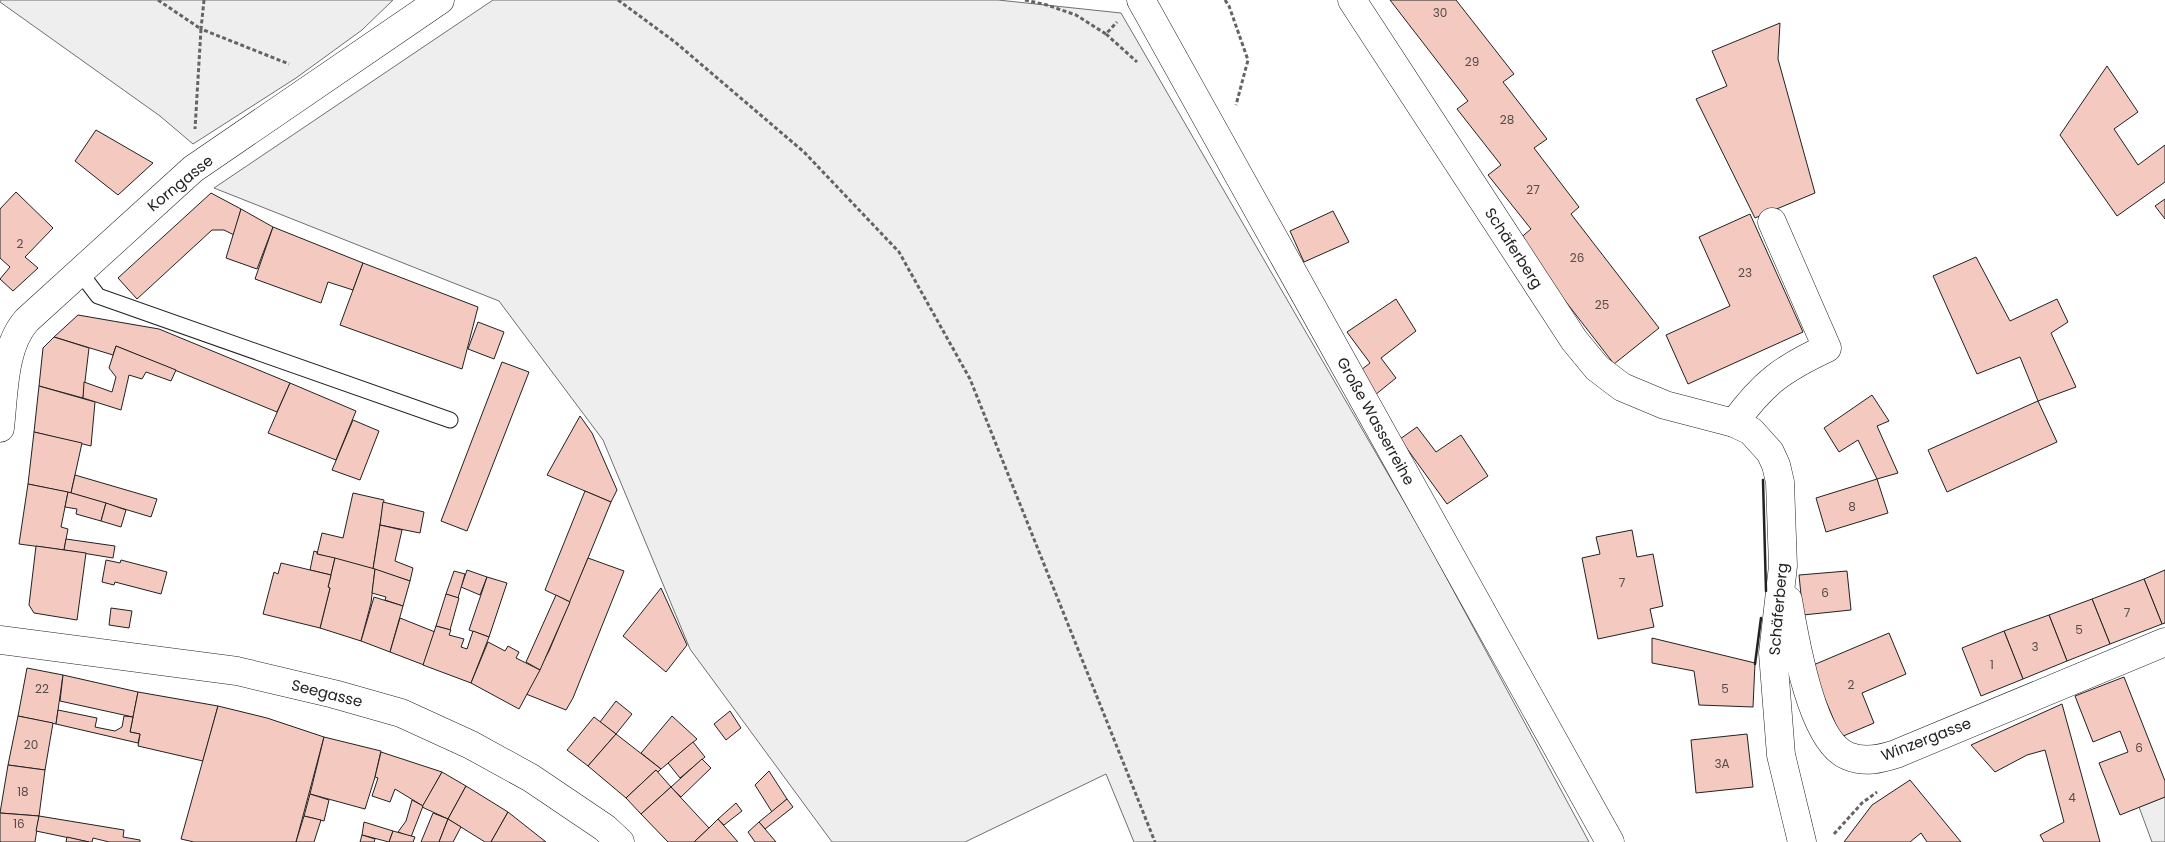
<svg xmlns="http://www.w3.org/2000/svg" width="2165" height="842" font-family="Poppins,sans-serif">
	<style>
		.green { fill: #eee; stroke: #6f6f6f }
		.building { fill: #f3c9c0; stroke: #222 }
		.lines { fill: none; stroke-linecap: round; stroke-linejoin: round }
		.lane-casing { stroke: #222; stroke-width: 17 }
		.street-casing { stroke: #222; stroke-width: 29 }
		.path { stroke: #646464; stroke-width: 3; stroke-dasharray: 4 2.5; stroke-linecap: butt }
		.lane { stroke: #fff; stroke-width: 15 }
		.street { stroke: #fff; stroke-width: 28 }
		.wall { stroke: #222; stroke-width: 2.5 }
		.labels { text-anchor: middle; dominant-baseline: central; stroke-width: 4; stroke-linejoin: round; paint-order: stroke }
		.number-label { font-size: 12px; fill: #564c4a }
		.street-label { font-size: 15px; fill: #222; stroke: #fff }
	</style>
	<rect width="100%" height="100%" fill="#fff"/>
	<g class="green">
		<polygon points="0,0 393,0 362,30 296,78 193,144 160,116 0,2"/>
		<polygon points="493,0 998,0 1121,13 1424,536 1589,842 1134,842 1106,774 965,842 832,842 690,649 603,440 499,301 214,188"/>
		<polygon points="2165,797 2165,842 2152,842 2139,807"/>
	</g>
	<g class="building">
		<polygon points="1390,0 1456,0 1514,74 1503,82 1547,139 1534,148 1579,207 1571,214 1659,328 1614,364 1518,240 1531,229 1488,175 1501,165 1457,109 1468,101"/>
		<polygon points="1780,23 1778,59 1815,193 1755,218 1696,99 1727,86 1712,51"/>
		<polygon points="2107,66 2138,112 2114,129 2138,165 2165,145 2165,182 2117,216 2060,135"/>
		<polygon points="96,130 153,163 118,195 75,161"/>
		<polygon points="16,192 53,228 25,257 38,268 13,291 0,279 10,267 0,258 0,209"/>
		<polygon points="211,193 241,209 234,235 224,230 212,230 137,299 118,278"/>
		<polygon points="2165,199 2165,219 2155,206"/>
		<polygon points="241,209 273,227 257,269 226,258"/>
		<polygon points="1333,211 1349,242 1304,262 1290,231"/>
		<polygon points="1750,214 1803,332 1688,384 1666,335 1730,306 1699,237"/>
		<polygon points="273,227 363,263 353,290 328,282 321,303 255,279"/>
		<polygon points="1976,257 2010,321 2057,299 2068,322 2051,333 2076,387 2038,401 2020,357 1977,374 1933,276"/>
		<polygon points="363,263 478,307 462,369 340,325"/>
		<polygon points="1396,299 1416,331 1381,358 1396,378 1375,395 1361,370 1370,363 1347,332"/>
		<polygon points="78,315 159,329 290,383 277,412 116,346 113,355 54,337"/>
		<polygon points="478,322 504,332 494,359 468,349"/>
		<polygon points="54,337 89,348 83,398 39,386 43,348"/>
		<polygon points="116,346 176,370 171,381 146,372 142,379 129,375 121,410 83,398 84,382 112,392 116,377 109,368"/>
		<polygon points="502,362 529,372 467,531 441,521"/>
		<polygon points="290,383 356,411 336,460 268,433"/>
		<polygon points="39,386 95,402 91,446 34,432"/>
		<polygon points="1872,395 1889,421 1877,426 1898,473 1877,479 1858,440 1839,452 1824,428"/>
		<polygon points="2038,401 2057,442 1947,492 1928,450"/>
		<polygon points="580,416 592,433 617,490 611,502 547,475"/>
		<polygon points="353,420 379,431 360,480 332,470"/>
		<polygon points="1417,427 1436,452 1461,435 1488,476 1447,504 1400,439"/>
		<polygon points="34,432 82,443 71,493 28,484"/>
		<polygon points="75,475 157,499 151,517 71,493"/>
		<polygon points="1877,479 1888,513 1826,532 1816,498"/>
		<polygon points="28,484 68,492 61,527 68,529 64,550 19,544"/>
		<polygon points="585,491 611,502 570,602 545,590"/>
		<polygon points="68,492 106,503 101,521 76,514 77,509 65,507"/>
		<polygon points="353,493 384,500 373,569 317,554 322,533 343,538"/>
		<polygon points="383,502 424,512 420,533 380,525"/>
		<polygon points="106,503 126,510 121,527 101,521"/>
		<polygon points="380,525 402,530 395,561 413,568 410,581 373,569"/>
		<polygon points="1632,530 1637,557 1653,554 1663,606 1650,609 1654,627 1598,639 1582,558 1600,554 1596,537"/>
		<polygon points="66,539 115,546 113,558 64,550"/>
		<polygon points="36,546 86,553 77,620 34,613 29,605"/>
		<polygon points="314,551 317,552 317,554 335,558 331,575 310,570"/>
		<polygon points="335,558 375,569 371,603 361,641 320,628 330,588 328,587"/>
		<polygon points="588,558 624,571 573,698 566,710 526,694 549,651"/>
		<polygon points="106,560 120,563 121,560 167,572 161,594 115,582 114,585 102,582"/>
		<polygon points="281,563 331,575 328,587 330,588 320,628 263,614 274,572 278,574"/>
		<polygon points="375,569 410,581 403,606 385,600 386,597 372,593"/>
		<polygon points="467,570 487,577 480,595 461,587"/>
		<polygon points="2165,570 2165,623 2162,624 2144,579"/>
		<polygon points="454,571 465,574 458,598 446,594"/>
		<polygon points="1847,571 1851,610 1803,615 1799,575"/>
		<polygon points="487,577 507,583 489,637 469,630"/>
		<polygon points="2144,579 2162,624 2110,644 2092,599"/>
		<polygon points="661,588 687,645 666,672 623,636"/>
		<polygon points="446,594 459,598 450,630 436,626"/>
		<polygon points="556,595 570,602 540,670 526,662"/>
		<polygon points="374,597 403,606 390,652 361,641"/>
		<polygon points="2092,599 2110,644 2067,661 2049,615"/>
		<polygon points="111,608 132,611 129,628 109,625"/>
		<polygon points="2049,615 2067,661 2023,679 2004,631"/>
		<polygon points="400,618 435,632 424,665 390,652"/>
		<polygon points="436,626 451,630 449,635 464,639 461,647 467,649 473,631 489,637 471,683 423,665"/>
		<polygon points="2004,631 2023,679 1981,696 1962,648"/>
		<polygon points="1889,633 1906,674 1862,693 1874,723 1841,737 1811,666"/>
		<polygon points="1652,638 1755,663 1753,707 1699,705 1694,671 1652,663"/>
		<polygon points="488,642 505,651 508,646 519,652 516,658 540,670 519,709 471,683"/>
		<polygon points="27,668 63,675 56,724 18,716"/>
		<polygon points="63,675 138,692 133,717 60,701"/>
		<polygon points="2124,677 2165,781 2165,797 2120,815 2099,763 2128,752 2120,731 2093,742 2075,696"/>
		<polygon points="138,692 218,706 203,761 138,746 140,734 130,732"/>
		<polygon points="616,701 632,714 616,734 600,722"/>
		<polygon points="2062,704 2100,842 2044,842 2040,835 2064,822 2045,750 2027,755 1995,772 1971,745"/>
		<polygon points="218,706 267,718 324,737 296,842 194,842 181,839"/>
		<polygon points="58,710 97,718 95,727 115,731 122,727 124,716 133,717 130,732 140,734 138,743 56,724"/>
		<polygon points="730,711 741,728 726,740 714,724"/>
		<polygon points="18,716 53,723 45,770 8,765"/>
		<polygon points="672,716 697,739 661,769 641,753"/>
		<polygon points="594,717 616,734 588,766 567,750"/>
		<polygon points="616,734 661,769 658,772 656,770 626,798 588,766"/>
		<polygon points="1747,734 1753,787 1696,793 1691,740"/>
		<polygon points="324,737 381,751 375,777 365,809 310,794"/>
		<polygon points="693,742 705,757 680,778 668,763"/>
		<polygon points="381,752 442,772 423,806 395,789 390,802 372,796 378,778 375,777"/>
		<polygon points="702,759 711,768 681,797 671,787"/>
		<polygon points="8,765 45,770 39,816 0,813"/>
		<polygon points="656,770 671,787 641,814 626,798"/>
		<polygon points="769,771 787,799 772,812 755,785"/>
		<polygon points="442,772 466,786 448,819 422,807"/>
		<polygon points="1910,780 1961,842 1927,842 1921,833 1910,842 1844,842 1872,805"/>
		<polygon points="466,786 508,812 491,842 485,842 448,819"/>
		<polygon points="671,787 709,828 694,842 668,842 641,814"/>
		<polygon points="310,794 329,800 324,821 304,816"/>
		<polygon points="787,799 793,807 765,829 759,822"/>
		<polygon points="412,800 423,806 411,837 398,832 406,821"/>
		<polygon points="736,803 742,811 724,825 718,819"/>
		<polygon points="508,812 546,842 491,842"/>
		<polygon points="0,813 39,816 35,842 0,842"/>
		<polygon points="433,813 448,819 439,842 421,842"/>
		<polygon points="39,816 124,830 123,837 140,840 140,842 109,842 93,838 92,842 89,842 36,831"/>
		<polygon points="304,816 321,820 314,842 296,842"/>
		<polygon points="448,819 461,827 453,842 439,842"/>
		<polygon points="718,819 738,842 694,842 709,828"/>
		<polygon points="364,822 393,831 389,842 362,835"/>
		<polygon points="759,822 765,829 776,842 755,842 748,832"/>
		<polygon points="393,831 415,837 413,842 389,842"/>
		<polygon points="362,835 375,839 374,842 360,842"/>
		<polygon points="67,837 89,842 66,842"/>
	</g>
	<g class="lines">
		<defs>
			<polyline id="lane" points="79,271 98,296 450,420"/>
			<g id="street">
				<polyline points="1141,0 1610,842"/>
				<polyline points="1352,0 1574,340 1597,368 1622,387 1665,405 1734,423 1751,431 1770,452 1776,465 1780,482 1783,566 1773,653 1781,755 1802,842"/>
				<path d="M1734 423C1763 383 1782 369 1827 348L1772 222"/>
				<path d="M0 428C4 394 3 346 27 320L193 169 440 0"/>
				<path d="M1788 600C1794 635 1811 742 1848 756 1864 763 1881 759 1896 754L2165 642"/>
				<polyline points="0,640 237,671 334,694 401,713 471,745 531,778 605,828 620,842"/>
			</g>
		</defs>
		<use href="#lane" class="lane-casing"/>
		<use href="#street" class="street-casing"/>
		<g class="path">
			<polyline points="158,0 201,29 195,129"/>
			<polyline points="204,0 201,29 289,64"/>
			<polyline points="618,0 675,42 804,152 899,252 970,379 1155,842"/>
			<polyline points="1025,0 1047,5 1076,15 1106,34 1117,22"/>
			<polyline points="1225,0 1229,6 1248,60 1236,105"/>
			<polyline points="1106,34 1137,62"/>
			<polyline points="1834,834 1862,803 1877,792"/>
		</g>
		<use href="#lane" class="lane"/>
		<use href="#street" class="street"/>
		<g class="wall">
			<polyline points="1763,480 1766,591"/>
			<polyline points="1755,664 1761,618"/>
		</g>
	</g>
	<g class="labels">
		<g class="number-label">
			<text x="1440" y="12">30</text>
			<text x="1472" y="61">29</text>
			<text x="1507" y="119">28</text>
			<text x="1533" y="189">27</text>
			<text x="20" y="243">2</text>
			<text x="1577" y="257">26</text>
			<text x="1745" y="272">23</text>
			<text x="1602" y="304">25</text>
			<text x="1852" y="506">8</text>
			<text x="1622" y="582">7</text>
			<text x="1825" y="592">6</text>
			<text x="2127" y="612">7</text>
			<text x="2079" y="629">5</text>
			<text x="2035" y="646">3</text>
			<text x="1992" y="664">1</text>
			<text x="1851" y="684">2</text>
			<text x="42" y="688">22</text>
			<text x="1725" y="688">5</text>
			<text x="31" y="744">20</text>
			<text x="2139" y="747">6</text>
			<text x="1722" y="763">3A</text>
			<text x="23" y="791">18</text>
			<text x="2072" y="797">4</text>
			<text x="19" y="823">16</text>
		</g>
		<g class="street-label">
			<text transform="translate(180 183) rotate(-39)">Korngasse</text>
			<text transform="translate(1514 248) rotate(57)">Schäferberg</text>
			<text transform="translate(1376 421) rotate(61)">Große Wasserreihe</text>
			<text transform="translate(1778 609) rotate(-85)">Schäferberg</text>
			<text transform="translate(327 693) rotate(14)">Seegasse</text>
			<text transform="translate(1926 739) rotate(-21)">Winzergasse</text>
		</g>
	</g>
</svg>
